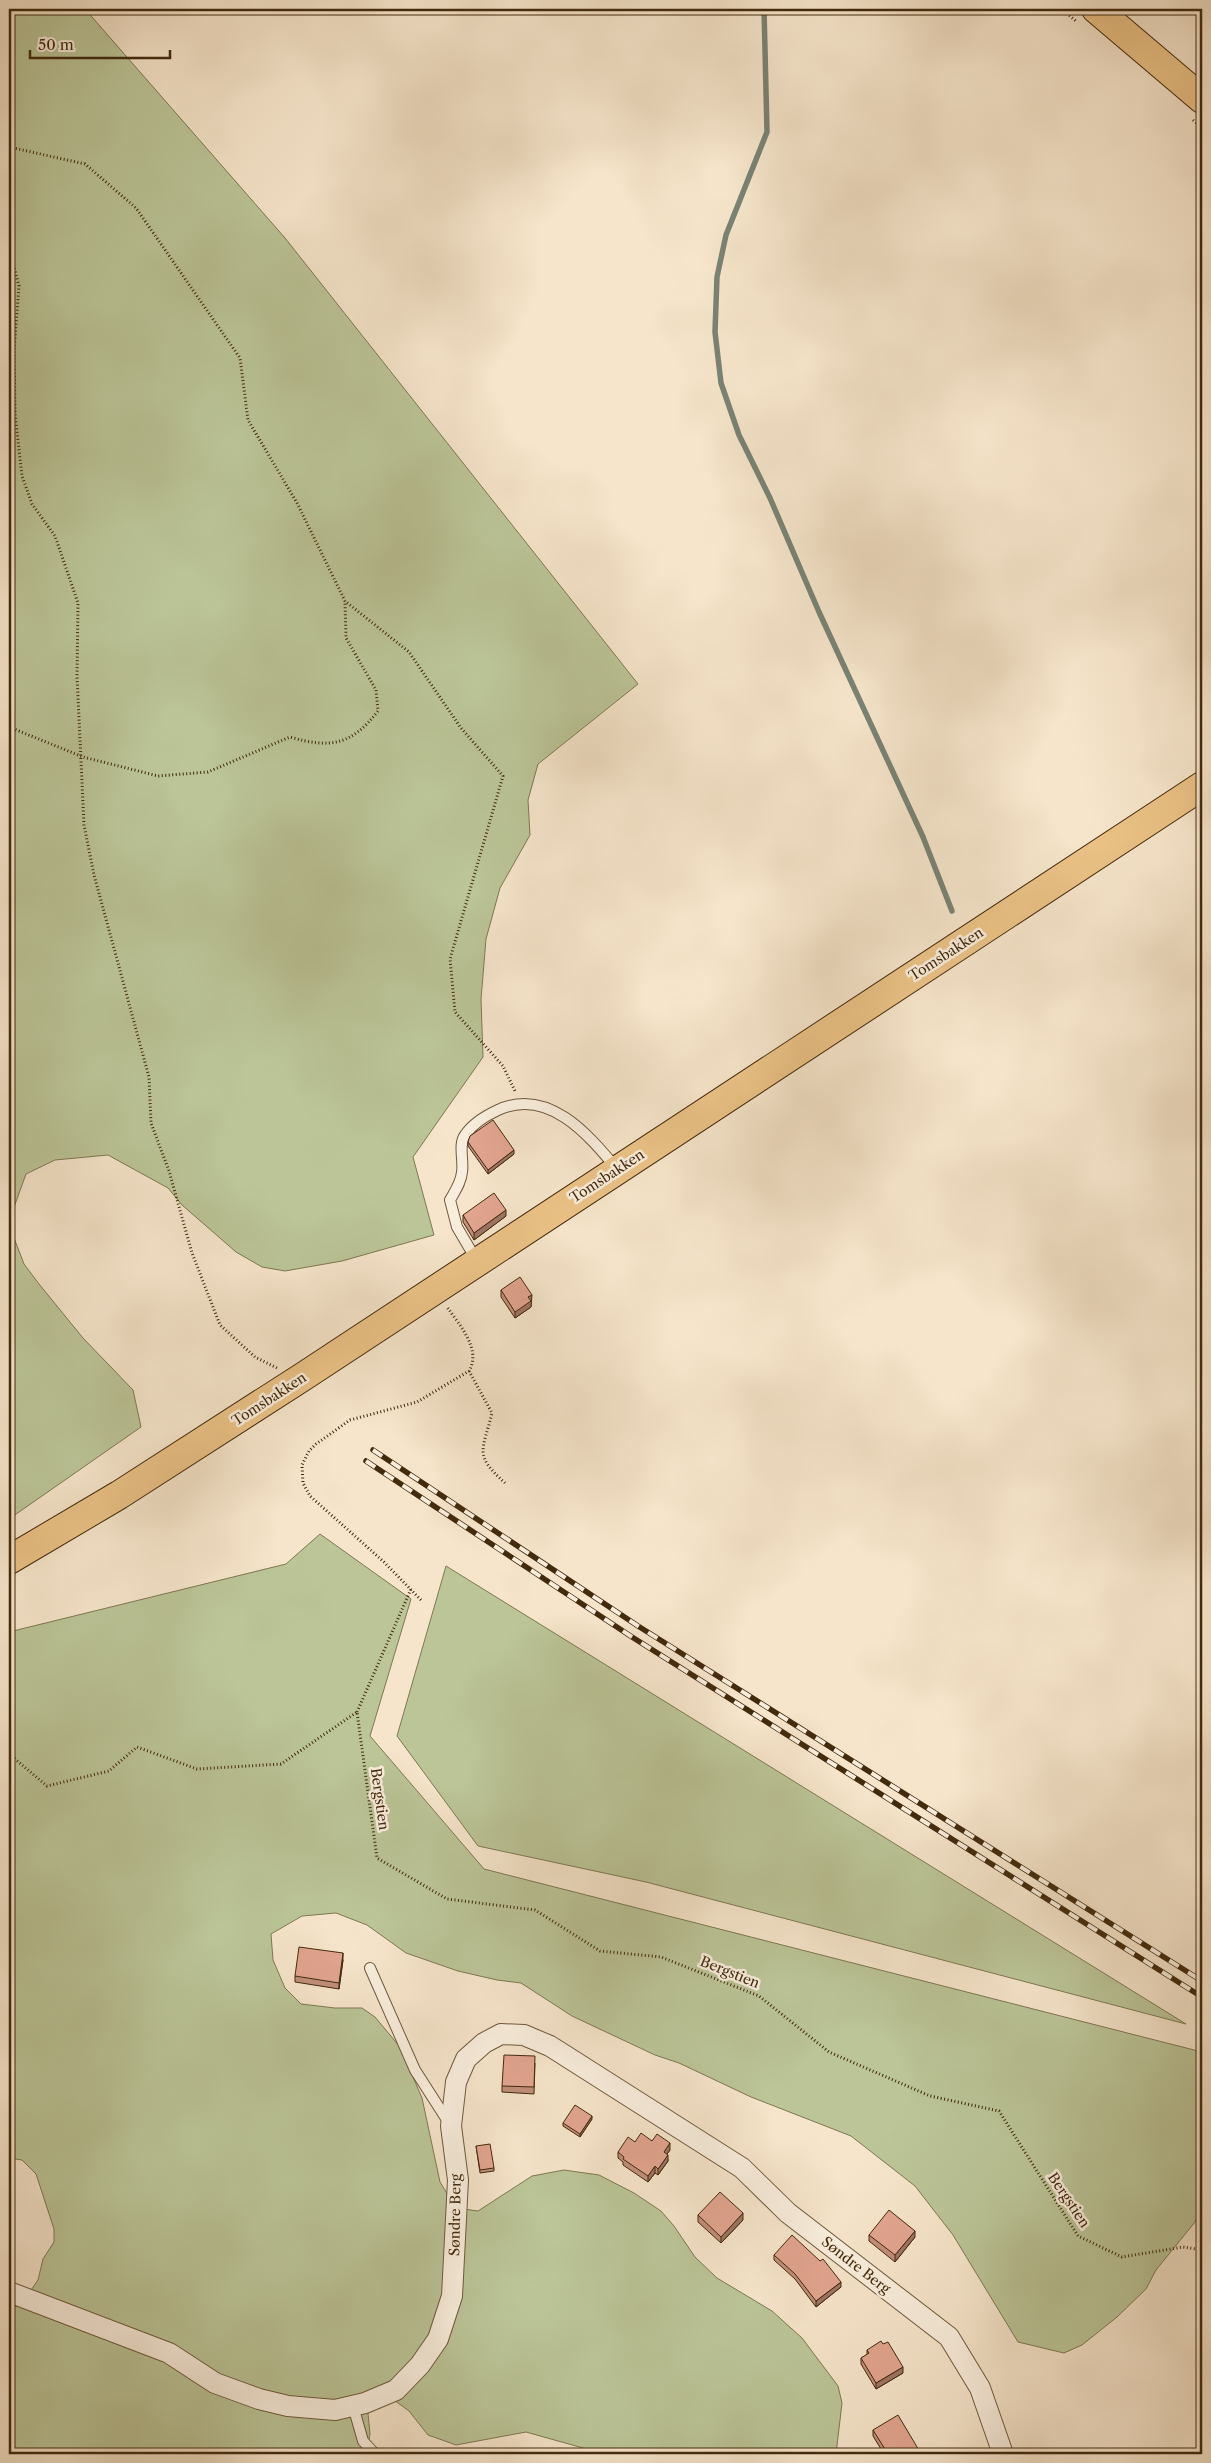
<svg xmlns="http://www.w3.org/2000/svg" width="1211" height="2463" font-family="'Libre Caslon Text',serif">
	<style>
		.green { fill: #bbc598; stroke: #7e7852 }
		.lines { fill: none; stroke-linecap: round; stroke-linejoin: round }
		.stream { stroke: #798375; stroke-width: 5.5 }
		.service-casing { stroke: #6f593c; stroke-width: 12 }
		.minor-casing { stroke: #6f593c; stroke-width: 22 }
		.primary-casing { stroke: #422a0d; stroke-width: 30 }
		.path { stroke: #422a0d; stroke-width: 3; stroke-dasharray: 1 2.5; stroke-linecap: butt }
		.service { stroke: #f9eedd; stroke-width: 10 }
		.minor { stroke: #f9eedd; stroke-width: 20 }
		.primary { stroke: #ebc286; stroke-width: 28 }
		.rail-casing { stroke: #422a0d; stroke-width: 5.5 }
		.rail { stroke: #f9eedd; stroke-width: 4; stroke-dasharray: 11; stroke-linecap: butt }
		.wall { fill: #c28e7c; stroke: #422a0d }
		.shaded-wall { fill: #9e7465; stroke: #422a0d }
		.building { fill: #e2a590; stroke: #422a0d }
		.labels { text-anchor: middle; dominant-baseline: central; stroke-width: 5; stroke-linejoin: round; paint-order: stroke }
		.street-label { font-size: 14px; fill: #422a0d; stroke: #f9eedd }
	</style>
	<rect width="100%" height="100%" fill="#f6e5cb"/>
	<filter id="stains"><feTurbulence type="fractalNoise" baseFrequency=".004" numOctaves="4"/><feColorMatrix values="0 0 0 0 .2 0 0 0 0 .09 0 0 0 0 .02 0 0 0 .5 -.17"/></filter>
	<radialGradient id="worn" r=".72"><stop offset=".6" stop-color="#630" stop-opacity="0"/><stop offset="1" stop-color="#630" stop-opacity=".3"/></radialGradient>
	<g class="green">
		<polygon points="9,9 85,9 285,238 638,684 538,764 528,800 530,835 500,888 486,939 481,999 483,1057 413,1157 434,1235 342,1261 285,1271 262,1267 236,1252 182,1205 168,1188 108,1155 55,1160 26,1174 9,1221"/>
		<polygon points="9,1225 24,1264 39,1284 83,1338 133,1390 141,1427 9,1519"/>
		<polygon points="320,1534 411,1599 370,1736 484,1869 1202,2052 1202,2209 1195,2222 1156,2270 1146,2289 1117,2317 1082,2345 1064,2353 1018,2342 953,2235 915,2186 851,2136 751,2097 679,2063 655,2055 572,2016 521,1983 497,1980 458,1971 406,1953 367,1925 336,1913 302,1916 271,1934 273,1960 285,1988 301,2004 335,2008 362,2008 375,2017 400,2047 422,2098 440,2182 456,2208 478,2211 532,2176 564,2170 599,2175 634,2193 661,2211 674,2226 695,2257 717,2278 772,2311 802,2338 838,2386 842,2403 836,2454 588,2454 583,2448 526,2432 456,2445 428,2435 409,2411 383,2392 366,2393 370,2434 366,2454 9,2454 9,2307 20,2306 38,2280 43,2259 54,2242 54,2229 36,2174 22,2160 9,2158 9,1632 286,1564"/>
		<polygon points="446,1566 1186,2024 646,1882 478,1846 397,1736"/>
	</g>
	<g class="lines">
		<g class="stream">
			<polyline points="764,9 767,132 726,235 717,277 715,332 721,383 739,435 770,498 819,612 923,837 952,911"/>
			<polyline points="1199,9 1202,12"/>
		</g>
		<defs>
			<g id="service">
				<path d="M477 1261 457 1227 450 1200C455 1191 461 1183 462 1172 464 1161 458 1144 465 1135 473 1123 485 1116 498 1110 548 1087 588 1134 617 1169"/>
				<polyline points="370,1968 415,2070 449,2123"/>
				<polyline points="353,2406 363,2441 375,2454"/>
			</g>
			<polyline id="minor" points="9,2292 169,2353 215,2383 259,2399 288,2406 335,2410 365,2403 396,2390 420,2365 438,2339 452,2296 458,2180 451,2126 456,2082 466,2059 484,2043 501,2034 524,2035 550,2046 742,2168 788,2213 949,2337 980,2388 1003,2454"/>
			<g id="primary">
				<polyline points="1096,9 1202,99"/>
				<polyline points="9,1560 119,1495 301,1378 1202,786"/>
			</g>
		</defs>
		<use href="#service" class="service-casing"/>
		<use href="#minor" class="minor-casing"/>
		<use href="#primary" class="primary-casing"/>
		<g class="path">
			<polyline points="1061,9 1076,21"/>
			<polyline points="1193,120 1202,128"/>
			<polyline points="9,147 85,164 136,208 240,358 248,420 297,503 345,601 409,652 461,728 503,776 450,959 455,1012 503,1066 515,1091"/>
			<polyline points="9,248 19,286 14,351 15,413 22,476 32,504 55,536 78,603 77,676 84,825 94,875 149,1077 151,1123 169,1171 192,1253 220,1325 255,1357 277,1368"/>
			<path d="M9 727 83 757 158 776 208 772 290 737C330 749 352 745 378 711L376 690 346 638 345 601"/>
			<path d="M469 1371 492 1413C483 1451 473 1454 505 1483"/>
			<path d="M421 1600 384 1562 310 1496 303 1483 302 1465 309 1451 316 1444 350 1420 417 1402 469 1371C482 1350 459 1324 447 1307"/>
			<polyline points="357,1712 411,1589"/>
			<polyline points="9,1754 47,1786 109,1771 137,1747 197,1769 281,1764 357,1712 377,1858 447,1899 535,1910 600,1951 661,1957 759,1996 829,2052 930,2096 999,2111 1078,2236 1122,2257 1183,2247 1202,2250"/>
		</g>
		<use href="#service" class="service"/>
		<use href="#minor" class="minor"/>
		<use href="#primary" class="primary"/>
		<defs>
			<g id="rail">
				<polyline points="373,1450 638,1626 1202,1981"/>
				<polyline points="366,1461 632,1637 1202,1997"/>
			</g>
		</defs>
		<use href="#rail" class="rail-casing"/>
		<use href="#rail" class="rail"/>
	</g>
	<g class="wall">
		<polygon points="468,1142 514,1154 488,1174 468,1146"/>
		<polygon points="463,1215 506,1216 474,1240 463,1222"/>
		<polygon points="501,1290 532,1301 531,1302 531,1307 515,1318 501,1297"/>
		<polygon points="343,1960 339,1989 295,1982 295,1976"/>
		<polygon points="535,2063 534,2094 502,2092 502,2086"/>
		<polygon points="592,2119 580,2137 563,2126 563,2123"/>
		<polygon points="652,2141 670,2150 667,2154 668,2161 658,2175 655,2173 648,2182 623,2165 623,2162 618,2158 618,2152 635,2142"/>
		<polygon points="476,2146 494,2168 494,2171 480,2173"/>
		<polygon points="698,2215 743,2220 721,2243 698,2222"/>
		<polygon points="869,2235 915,2237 895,2262 869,2241"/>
		<polygon points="774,2255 841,2287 816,2307 795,2279 774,2260"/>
		<polygon points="867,2350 903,2373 876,2389 861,2364 861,2358 867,2355"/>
		<polygon points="873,2430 920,2454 884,2454 873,2436"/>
	</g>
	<g class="shaded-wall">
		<polygon points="514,1150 514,1154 488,1174 488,1170"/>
		<polygon points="506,1210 506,1216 474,1240 474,1233"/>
		<polygon points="532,1295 531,1307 515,1318 515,1312 528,1297"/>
		<polygon points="343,1953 343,1960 339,1989 339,1983"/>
		<polygon points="592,2116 592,2119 580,2137 580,2134"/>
		<polygon points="670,2143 670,2150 664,2158 664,2152"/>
		<polygon points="668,2155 668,2161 658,2175 658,2169"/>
		<polygon points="655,2166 655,2173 648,2182 648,2176"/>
		<polygon points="743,2213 743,2220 721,2243 721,2237"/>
		<polygon points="915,2231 915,2237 895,2262 895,2255"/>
		<polygon points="841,2282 841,2287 816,2307 816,2301"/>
		<polygon points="903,2367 903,2373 876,2389 876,2383"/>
	</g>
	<g class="building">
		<polygon points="493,1120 514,1150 488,1170 468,1142 470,1136"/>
		<polygon points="494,1193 506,1210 474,1233 463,1215"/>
		<polygon points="520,1277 532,1295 528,1297 531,1301 515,1312 501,1290"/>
		<polygon points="299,1947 343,1953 339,1983 295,1976"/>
		<polygon points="504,2055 535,2056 534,2087 502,2086"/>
		<polygon points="575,2105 592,2116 580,2134 563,2123"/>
		<polygon points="641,2133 652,2141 657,2134 670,2143 664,2152 668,2155 658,2169 655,2166 648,2176 623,2159 624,2157 618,2152 628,2137 635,2142"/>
		<polygon points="490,2144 494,2168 480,2170 476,2146"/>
		<polygon points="720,2192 743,2213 721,2237 698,2215"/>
		<polygon points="889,2210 915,2231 895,2255 869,2235"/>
		<polygon points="792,2235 820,2261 823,2259 841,2282 816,2301 795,2274 774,2255"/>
		<polygon points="881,2341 883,2344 888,2342 903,2367 876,2383 861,2358 869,2353 867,2350"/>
		<polygon points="898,2415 920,2452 916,2454 888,2454 873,2430"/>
		<polygon points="473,2450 477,2454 470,2454"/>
	</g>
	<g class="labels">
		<g class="street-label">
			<text transform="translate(946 954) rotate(-33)">Tomsbakken</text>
			<text transform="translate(607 1176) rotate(-33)">Tomsbakken</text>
			<text transform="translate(269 1399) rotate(-33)">Tomsbakken</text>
			<text transform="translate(380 1799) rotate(82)">Bergstien</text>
			<text transform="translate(730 1972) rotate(22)">Bergstien</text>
			<text transform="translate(1069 2200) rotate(56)">Bergstien</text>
			<text transform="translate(455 2215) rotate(-89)">Søndre Berg</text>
			<text transform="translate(856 2265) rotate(38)">Søndre Berg</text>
		</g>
	</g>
	<rect width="1211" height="2463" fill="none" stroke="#f6e5cb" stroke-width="30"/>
	<rect x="10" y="10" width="1191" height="2443" fill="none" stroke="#422a0d" stroke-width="2.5"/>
	<rect x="15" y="15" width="1181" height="2433" fill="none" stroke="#422a0d"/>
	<path d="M30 50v8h140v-8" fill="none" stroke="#422a0d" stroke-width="2.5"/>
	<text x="38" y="50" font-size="15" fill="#422a0d" stroke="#f9eedd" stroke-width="4" paint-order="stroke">50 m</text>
	<rect width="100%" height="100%" filter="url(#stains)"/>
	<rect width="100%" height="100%" fill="url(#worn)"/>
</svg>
